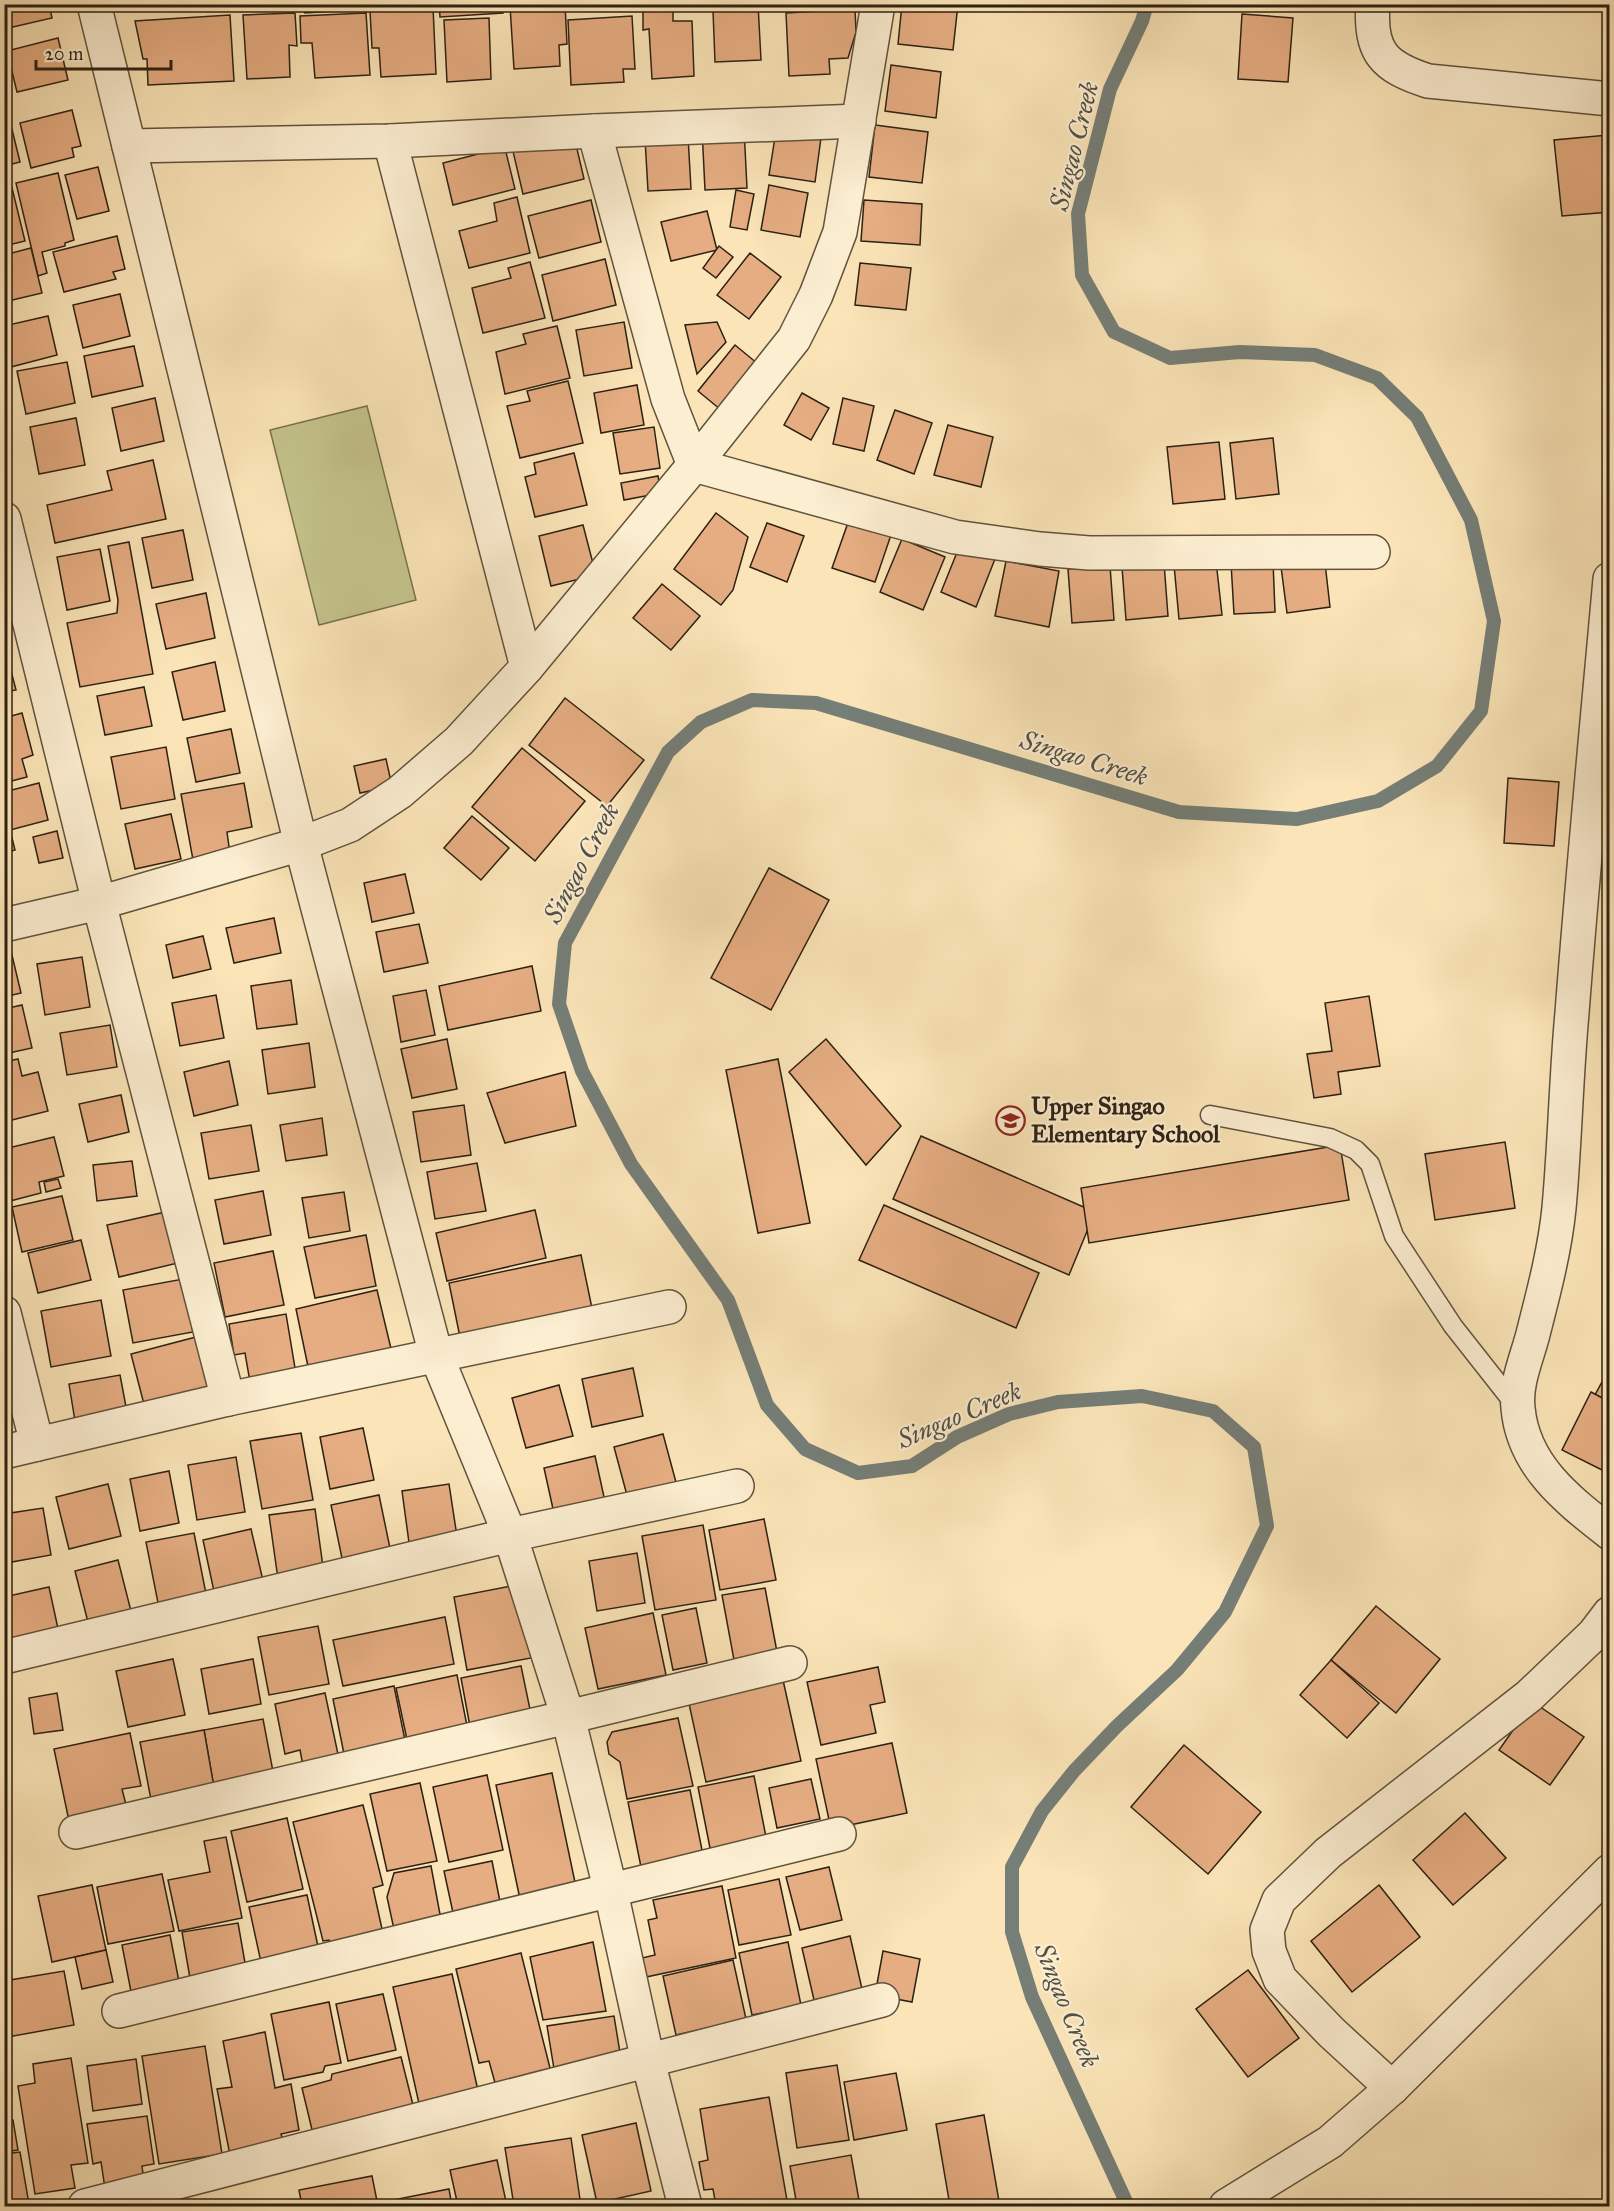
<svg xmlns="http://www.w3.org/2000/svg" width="1614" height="2211" font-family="'IM FELL Great Primer',serif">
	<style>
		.green { fill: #c4c38b; stroke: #78724f; stroke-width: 1.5 }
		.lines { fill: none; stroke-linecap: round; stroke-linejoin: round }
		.stream { stroke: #757e77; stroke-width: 14 }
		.building { fill: #e6ad82; stroke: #2d2113; stroke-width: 1.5 }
		.service-casing { stroke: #60523c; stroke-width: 21 }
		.minor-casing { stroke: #60523c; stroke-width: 36 }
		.service { stroke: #fceed1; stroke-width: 18 }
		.minor { stroke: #fceed1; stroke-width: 33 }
		.labels { text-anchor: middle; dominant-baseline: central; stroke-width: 4.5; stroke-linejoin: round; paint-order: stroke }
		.poi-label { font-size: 24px; font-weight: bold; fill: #2d2113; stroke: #fceed1; text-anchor: start }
		.water-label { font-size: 26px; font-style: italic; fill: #515045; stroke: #fceed1 }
	</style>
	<rect width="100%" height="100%" fill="#fbe5b8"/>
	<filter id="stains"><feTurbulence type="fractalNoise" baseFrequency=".00333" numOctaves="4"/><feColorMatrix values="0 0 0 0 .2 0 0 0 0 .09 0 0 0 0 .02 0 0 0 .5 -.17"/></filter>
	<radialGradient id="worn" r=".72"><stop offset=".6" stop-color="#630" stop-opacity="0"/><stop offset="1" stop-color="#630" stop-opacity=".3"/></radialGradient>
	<polygon class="green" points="367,406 416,600 319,625 270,430"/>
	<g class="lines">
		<polyline class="stream" points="1128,2206 1032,1997 1012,1932 1012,1867 1042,1811 1074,1771 1117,1726 1177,1670 1225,1612 1267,1526 1254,1447 1213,1411 1142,1396 1058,1402 1009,1414 957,1437 912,1466 858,1473 805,1449 767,1405 728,1300 631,1164 582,1071 559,1004 565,943 668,752 701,722 752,700 816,703 1179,812 1297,819 1378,801 1437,766 1481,711 1494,621 1471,520 1417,417 1377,378 1315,355 1240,352 1170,358 1114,332 1082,275 1078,214 1110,89 1142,21 1147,4"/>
	</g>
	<g class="building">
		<polygon points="4,4 49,4 52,18 4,29"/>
		<polygon points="136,4 185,4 185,9 136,11"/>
		<polygon points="304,4 367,4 367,9 305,13"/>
		<polygon points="439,4 502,4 503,13 440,17"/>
		<polygon points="565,4 567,44 559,45 560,66 514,69 510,6"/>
		<polygon points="572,4 637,4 637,5 572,9"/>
		<polygon points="725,4 758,4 761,60 715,62 713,11 726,11"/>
		<polygon points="772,4 832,4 833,8 772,11"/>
		<polygon points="902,4 958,4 953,50 898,44"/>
		<polygon points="433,7 436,74 381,77 379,48 372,48 370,11"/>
		<polygon points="673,8 673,21 692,21 694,76 652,79 649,29 643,30 643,9"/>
		<polygon points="855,9 856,32 848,58 829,59 830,74 789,76 786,13"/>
		<polygon points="295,13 297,46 289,45 290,77 247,79 243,15"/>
		<polygon points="366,13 370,75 315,78 312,43 301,43 300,16"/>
		<polygon points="1242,14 1293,18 1288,82 1238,79"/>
		<polygon points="230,15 234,81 148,85 147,59 143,59 135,21"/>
		<polygon points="632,16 635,69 623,69 624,82 571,85 568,20"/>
		<polygon points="489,18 491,79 447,82 444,20"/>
		<polygon points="58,38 68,80 17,92 7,51"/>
		<polygon points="891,65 941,72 936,118 885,111"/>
		<polygon points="7,109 20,162 4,166 4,110"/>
		<polygon points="72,110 81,146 72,148 74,157 31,168 20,123"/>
		<polygon points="875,125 928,132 922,183 869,177"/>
		<polygon points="744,128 747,188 705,190 702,129"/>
		<polygon points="776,131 821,138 815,182 769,175"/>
		<polygon points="1608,135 1610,212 1562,216 1554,140"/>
		<polygon points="574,136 584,179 523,194 511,143"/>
		<polygon points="688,136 691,189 648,191 645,139"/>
		<polygon points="503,140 515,189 453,205 443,163 482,153"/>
		<polygon points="98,167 109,211 77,219 65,175"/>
		<polygon points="58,173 74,240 65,243 65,246 42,252 47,273 38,276 16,183"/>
		<polygon points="769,185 808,193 800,237 761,230"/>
		<polygon points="12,188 25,241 4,246 4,190"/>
		<polygon points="736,190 754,194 747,230 730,227"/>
		<polygon points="517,197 530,253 469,268 459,231 497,221 494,203"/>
		<polygon points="591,200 601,242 539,258 528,216"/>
		<polygon points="864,200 922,204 920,245 861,241"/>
		<polygon points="707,211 717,250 671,261 661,222"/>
		<polygon points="117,236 125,269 113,272 116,279 64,292 53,252"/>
		<polygon points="719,246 733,257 716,278 703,268"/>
		<polygon points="31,248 42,293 4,302 4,255"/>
		<polygon points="750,253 781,277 749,319 717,295"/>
		<polygon points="605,259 616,305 553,321 542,275"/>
		<polygon points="530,262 545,318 483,333 472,288 511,278 508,268"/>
		<polygon points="860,263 911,268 906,310 855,305"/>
		<polygon points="120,294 130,336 83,348 73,305"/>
		<polygon points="48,316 57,355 7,368 4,359 4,326"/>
		<polygon points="624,322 632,368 584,376 576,330"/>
		<polygon points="717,322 726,342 697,374 685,325"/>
		<polygon points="557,326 570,378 505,394 496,352 526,344 523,334"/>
		<polygon points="735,345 758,364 721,410 698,391"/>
		<polygon points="134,346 143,386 92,397 84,356"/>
		<polygon points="67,362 75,403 26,414 17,371"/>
		<polygon points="568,381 583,443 520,458 507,406 530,401 527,391"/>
		<polygon points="637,385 644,425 601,433 594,393"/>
		<polygon points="802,393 829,408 811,440 784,425"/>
		<polygon points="155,398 164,441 121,451 112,408"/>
		<polygon points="843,398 874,406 864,451 833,444"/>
		<polygon points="895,410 932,423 914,474 877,460"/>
		<polygon points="76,418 85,465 39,474 30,427"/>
		<polygon points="948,425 993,437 981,487 934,475"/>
		<polygon points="654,427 660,468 620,474 613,433"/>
		<polygon points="1273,438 1279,494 1236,499 1230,443"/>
		<polygon points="1219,442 1225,499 1173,504 1167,447"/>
		<polygon points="574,453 587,505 535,517 525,477 536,474 534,463"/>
		<polygon points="153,460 166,519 55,543 47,505 112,490 107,471"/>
		<polygon points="658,476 661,493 624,500 621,483"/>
		<polygon points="716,513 748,537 733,590 721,605 674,569"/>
		<polygon points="850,517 892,532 875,582 832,568"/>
		<polygon points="767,523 804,536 787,582 750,567"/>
		<polygon points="583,525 596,575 551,586 539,536"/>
		<polygon points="183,530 193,580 152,588 142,538"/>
		<polygon points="902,539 945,557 923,610 880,592"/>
		<polygon points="129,542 153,674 80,687 67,623 117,613 118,600 108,546"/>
		<polygon points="960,545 995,559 976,607 941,592"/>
		<polygon points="100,549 110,601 67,610 57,557"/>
		<polygon points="1324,554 1330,607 1287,613 1280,559"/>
		<polygon points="1006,561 1059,571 1049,627 995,616"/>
		<polygon points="1216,561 1222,615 1179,619 1174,565"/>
		<polygon points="1273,561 1275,612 1234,614 1231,563"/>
		<polygon points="1164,563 1168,616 1126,620 1122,567"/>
		<polygon points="1110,566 1114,620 1072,623 1068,569"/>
		<polygon points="662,584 700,616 671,650 633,618"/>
		<polygon points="206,593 215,638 166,649 156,604"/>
		<polygon points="4,644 16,690 4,692"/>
		<polygon points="215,662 225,711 183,720 172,672"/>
		<polygon points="144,687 152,726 105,735 97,696"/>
		<polygon points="565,698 644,760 607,806 529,745"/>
		<polygon points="22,713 33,755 22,759 27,777 4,783 4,718"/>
		<polygon points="231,729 240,773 196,782 187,738"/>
		<polygon points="166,747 175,799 121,809 111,757"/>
		<polygon points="522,748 585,801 535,861 472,807"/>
		<polygon points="386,759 392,786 360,793 354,766"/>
		<polygon points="1508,778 1559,782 1554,846 1504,843"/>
		<polygon points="39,783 48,820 10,830 15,850 4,853 4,792"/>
		<polygon points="244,783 252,827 227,832 230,854 193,860 181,794"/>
		<polygon points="171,814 181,859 135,869 125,824"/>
		<polygon points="472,816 509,848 481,880 444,848"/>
		<polygon points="57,831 63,858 39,863 33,837"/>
		<polygon points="769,868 829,900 771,1010 711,978"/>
		<polygon points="405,874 414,913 372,922 364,883"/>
		<polygon points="274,918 281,953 234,963 226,928"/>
		<polygon points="419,924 428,963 384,972 376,932"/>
		<polygon points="6,930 21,993 4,997 4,931"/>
		<polygon points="203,936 211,969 173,978 166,945"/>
		<polygon points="82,957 90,1007 45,1015 37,964"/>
		<polygon points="532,966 541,1011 448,1030 439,986"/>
		<polygon points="291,980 297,1024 257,1029 251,986"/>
		<polygon points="426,990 435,1035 401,1042 393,996"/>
		<polygon points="216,995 224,1038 180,1046 172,1003"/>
		<polygon points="1369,996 1380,1066 1338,1072 1341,1094 1314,1098 1307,1054 1332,1051 1325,1003"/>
		<polygon points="22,1005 32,1048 4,1054 4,1009"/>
		<polygon points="110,1025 117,1067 67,1075 60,1033"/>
		<polygon points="447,1039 457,1089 412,1098 401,1049"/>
		<polygon points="826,1039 901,1126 866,1165 789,1072"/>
		<polygon points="309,1043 315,1087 268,1094 262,1050"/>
		<polygon points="18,1059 22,1076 38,1072 48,1111 4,1122 4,1062"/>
		<polygon points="778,1059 810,1223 758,1233 726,1070"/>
		<polygon points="229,1061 238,1105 194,1116 184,1072"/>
		<polygon points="565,1072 576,1126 505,1143 487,1093"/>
		<polygon points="121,1095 129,1132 88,1142 79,1104"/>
		<polygon points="464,1105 471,1155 421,1162 413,1112"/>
		<polygon points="322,1118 327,1155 286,1161 280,1125"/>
		<polygon points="251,1125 259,1171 209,1179 201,1133"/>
		<polygon points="921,1136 1095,1212 1069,1275 893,1199"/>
		<polygon points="54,1137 64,1176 39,1182 41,1193 10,1201 4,1178 4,1149"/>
		<polygon points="1505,1142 1515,1208 1435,1220 1425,1154"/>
		<polygon points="1340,1145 1349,1200 1089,1243 1081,1188"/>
		<polygon points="132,1161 137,1196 97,1201 93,1165"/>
		<polygon points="477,1163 486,1211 435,1219 427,1172"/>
		<polygon points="58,1179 61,1188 46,1192 44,1182"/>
		<polygon points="263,1191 271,1235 224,1244 215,1200"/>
		<polygon points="344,1192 350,1231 309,1238 302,1198"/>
		<polygon points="62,1196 73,1240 22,1252 12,1207"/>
		<polygon points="884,1205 1039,1273 1016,1328 859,1260"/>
		<polygon points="535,1210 546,1258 447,1281 436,1233"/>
		<polygon points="170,1211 182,1262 119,1277 107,1225"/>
		<polygon points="366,1235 376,1286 315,1298 304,1247"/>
		<polygon points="81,1240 91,1280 38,1293 28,1253"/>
		<polygon points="273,1251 284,1305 225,1317 214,1263"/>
		<polygon points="581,1255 594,1318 462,1347 449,1283"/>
		<polygon points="183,1279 193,1332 133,1343 123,1290"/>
		<polygon points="377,1290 393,1357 310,1376 296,1309"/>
		<polygon points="101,1300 111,1356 51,1367 41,1311"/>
		<polygon points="286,1314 296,1374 250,1382 245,1353 234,1355 229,1324"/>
		<polygon points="196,1337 211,1396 146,1412 131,1354"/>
		<polygon points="1610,1367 1610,1402 1595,1395"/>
		<polygon points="633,1368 643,1416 592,1427 582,1379"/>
		<polygon points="120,1375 127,1412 75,1421 69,1384"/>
		<polygon points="559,1385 573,1436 526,1448 512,1398"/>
		<polygon points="1591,1392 1610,1402 1610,1474 1562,1450"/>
		<polygon points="4,1407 11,1434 4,1435"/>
		<polygon points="363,1428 374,1480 330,1489 320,1437"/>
		<polygon points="301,1433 313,1500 262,1509 250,1441"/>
		<polygon points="663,1434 677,1486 628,1499 614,1447"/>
		<polygon points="595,1456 606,1506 555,1518 544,1468"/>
		<polygon points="236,1457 245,1512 197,1520 188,1465"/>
		<polygon points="169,1471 179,1523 140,1531 130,1479"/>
		<polygon points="108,1484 121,1536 69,1549 56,1497"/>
		<polygon points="449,1484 458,1543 410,1550 402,1491"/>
		<polygon points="379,1495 392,1558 344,1568 331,1505"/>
		<polygon points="43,1508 51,1555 6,1563 4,1514"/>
		<polygon points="315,1509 324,1574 278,1579 269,1515"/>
		<polygon points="764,1519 776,1580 720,1590 709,1530"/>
		<polygon points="703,1525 716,1600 655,1610 642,1536"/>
		<polygon points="251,1529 264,1585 215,1596 203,1540"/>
		<polygon points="194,1533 208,1604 160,1613 146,1542"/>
		<polygon points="637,1553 645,1603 597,1611 589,1561"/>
		<polygon points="118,1560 133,1619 90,1630 75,1571"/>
		<polygon points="517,1585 531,1658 467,1670 454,1597"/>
		<polygon points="49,1587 60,1638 14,1648 4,1607 4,1597"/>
		<polygon points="765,1588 777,1652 734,1660 722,1595"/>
		<polygon points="1376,1606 1440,1659 1396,1713 1331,1660"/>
		<polygon points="696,1608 707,1663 673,1670 662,1615"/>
		<polygon points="653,1613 666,1675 598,1689 585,1628"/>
		<polygon points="445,1617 454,1664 343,1686 333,1640"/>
		<polygon points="318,1626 329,1684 269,1695 258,1637"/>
		<polygon points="173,1659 185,1715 128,1727 116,1671"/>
		<polygon points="253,1659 261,1704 209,1714 201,1669"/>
		<polygon points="1331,1660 1379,1703 1347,1738 1300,1695"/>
		<polygon points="521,1666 532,1719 471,1732 461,1678"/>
		<polygon points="878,1667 885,1702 870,1705 876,1733 821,1745 807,1682"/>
		<polygon points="457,1675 469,1736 409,1749 396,1688"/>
		<polygon points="783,1680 801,1761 706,1782 688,1699"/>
		<polygon points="394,1686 407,1750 346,1764 333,1699"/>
		<polygon points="57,1693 63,1730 34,1734 29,1698"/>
		<polygon points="325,1693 339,1759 303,1766 300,1750 285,1754 275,1704"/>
		<polygon points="1533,1702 1584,1737 1550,1785 1499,1750"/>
		<polygon points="678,1718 693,1786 627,1799 620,1762 609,1754 607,1742 612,1732"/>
		<polygon points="263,1719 275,1782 215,1793 204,1730"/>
		<polygon points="204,1730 215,1793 152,1805 140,1742"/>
		<polygon points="130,1733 141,1786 122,1789 127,1809 69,1821 54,1749"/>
		<polygon points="892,1743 907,1813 831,1829 816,1759"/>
		<polygon points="1184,1745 1261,1812 1208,1874 1131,1807"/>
		<polygon points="552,1773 576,1887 520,1899 496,1785"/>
		<polygon points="487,1775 503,1850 449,1862 433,1787"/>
		<polygon points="754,1776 767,1842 711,1853 698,1787"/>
		<polygon points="811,1779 820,1819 777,1828 769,1788"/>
		<polygon points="420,1783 437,1861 387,1871 370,1794"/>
		<polygon points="690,1790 703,1855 641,1867 628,1802"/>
		<polygon points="363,1805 383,1885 373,1888 382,1929 363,1934 365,1942 332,1950 329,1940 323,1941 293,1822"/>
		<polygon points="1465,1813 1506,1858 1453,1905 1413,1860"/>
		<polygon points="287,1818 303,1889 247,1902 231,1831"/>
		<polygon points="226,1837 242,1918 179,1931 168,1880 210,1872 204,1841"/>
		<polygon points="492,1861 502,1912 455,1922 444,1871"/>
		<polygon points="431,1866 442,1925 395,1934 387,1897 394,1873"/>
		<polygon points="829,1867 842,1920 800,1930 786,1877"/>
		<polygon points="162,1874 174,1931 108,1944 97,1887"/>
		<polygon points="779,1879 791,1935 739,1945 728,1890"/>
		<polygon points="92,1885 106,1950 52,1962 38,1896"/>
		<polygon points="1379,1885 1420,1937 1352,1992 1311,1941"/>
		<polygon points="722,1886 736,1958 646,1977 642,1958 655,1955 648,1920 657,1918 653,1900"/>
		<polygon points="307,1895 320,1956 262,1967 249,1907"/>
		<polygon points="238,1923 248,1980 192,1990 182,1932"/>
		<polygon points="170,1935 181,1992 133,2002 122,1945"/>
		<polygon points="850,1936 862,1989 814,2000 802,1948"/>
		<polygon points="593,1942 606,2011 543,2020 530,1957"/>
		<polygon points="788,1942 801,2005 752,2015 739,1953"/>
		<polygon points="106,1950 113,1982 82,1989 75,1957"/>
		<polygon points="883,1951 920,1959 912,2002 875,1995"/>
		<polygon points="521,1953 552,2076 497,2090 489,2061 479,2063 456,1969"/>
		<polygon points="733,1960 746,2019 676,2035 663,1976"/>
		<polygon points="1248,1970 1299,2038 1248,2077 1196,2009"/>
		<polygon points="64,1971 74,2025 8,2037 4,2021 4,1981"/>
		<polygon points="452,1974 479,2095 420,2108 393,1987"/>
		<polygon points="383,1994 396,2050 348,2061 336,2004"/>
		<polygon points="329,2002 341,2063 325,2066 323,2072 284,2080 271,2014"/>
		<polygon points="614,2016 622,2065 555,2075 547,2026"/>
		<polygon points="265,2032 275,2088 291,2084 299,2130 281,2134 284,2144 230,2155 217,2089 232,2087 223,2041"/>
		<polygon points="205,2046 222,2154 159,2164 142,2056"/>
		<polygon points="401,2057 415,2113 314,2138 302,2088 331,2080 332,2074"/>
		<polygon points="71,2058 88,2163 71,2165 75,2188 35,2194 18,2086 35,2083 33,2064"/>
		<polygon points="136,2059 142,2104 93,2111 87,2066"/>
		<polygon points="837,2065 849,2140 797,2148 786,2073"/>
		<polygon points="896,2073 907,2130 854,2140 844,2082"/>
		<polygon points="769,2097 788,2206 716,2206 713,2189 704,2190 699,2162 708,2160 700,2109"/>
		<polygon points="984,2115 999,2201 966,2206 950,2206 936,2124"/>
		<polygon points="147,2116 154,2164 142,2166 145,2190 106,2195 101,2162 93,2164 87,2124"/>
		<polygon points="13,2120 18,2150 4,2152 4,2121"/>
		<polygon points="636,2123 651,2191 597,2203 582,2135"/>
		<polygon points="571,2138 581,2206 514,2206 505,2148"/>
		<polygon points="20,2152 29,2204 4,2206 4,2154"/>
		<polygon points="851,2155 860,2206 797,2206 790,2166"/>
		<polygon points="497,2160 507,2206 458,2206 450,2170"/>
		<polygon points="372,2176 378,2206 302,2206 299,2190"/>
		<polygon points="449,2189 452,2206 384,2206 383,2202"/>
	</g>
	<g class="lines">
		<defs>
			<polyline id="service" points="1210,1115 1330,1138 1356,1150 1370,1164 1394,1236 1453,1326 1516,1406"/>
			<g id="minor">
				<polyline points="94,4 301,844 436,1355 510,1535 568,1717 611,1892 648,2061 685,2206"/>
				<path d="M1373 4C1369 52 1384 67 1428 81L1610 99"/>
				<polyline points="594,131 668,399 694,465 955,537 1040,549 1089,553 1373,552"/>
				<polyline points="390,141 527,667"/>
				<polyline points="129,146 390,141 594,131 859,121"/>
				<polyline points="4,519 99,903 228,1399"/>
				<path d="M1610 579C1597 724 1583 868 1572 1013 1566 1078 1565 1143 1559 1208 1555 1249 1544 1291 1534 1330 1528 1356 1515 1382 1518 1408 1523 1466 1568 1500 1610 1533"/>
				<polyline points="4,925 99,903 301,844 350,825 400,792 459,741 527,667 694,465 794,339 816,295 840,232 878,4"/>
				<polyline points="4,1313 37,1444"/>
				<polyline points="4,1452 228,1399 669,1307"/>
				<polyline points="4,1657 510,1535 737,1486"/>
				<polyline points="76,1832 568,1717 790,1663"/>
				<polyline points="119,2011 839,1834"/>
				<polyline points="1392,2088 1331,2032 1280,1979 1269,1951 1267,1930 1279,1900 1328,1853 1529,1696 1594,1634 1610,1613"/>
				<polyline points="85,2206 882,2000"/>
				<polyline points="1226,2206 1330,2142 1392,2088 1610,1871"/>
			</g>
		</defs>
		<use href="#service" class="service-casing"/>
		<use href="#minor" class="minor-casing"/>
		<use href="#service" class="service"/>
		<use href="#minor" class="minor"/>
	</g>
	<defs>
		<symbol id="school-ring" viewBox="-11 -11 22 22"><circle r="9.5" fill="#fceed1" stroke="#8f2418" stroke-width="1.5"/><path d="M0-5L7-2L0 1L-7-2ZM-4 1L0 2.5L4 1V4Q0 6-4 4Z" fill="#8f2418"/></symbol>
	</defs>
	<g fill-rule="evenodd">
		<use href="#school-ring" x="994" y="1104" width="33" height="33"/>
	</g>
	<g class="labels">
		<g class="poi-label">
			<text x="1031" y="1106">Upper Singao<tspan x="1031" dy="28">Elementary School</tspan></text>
		</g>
		<g class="water-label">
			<text transform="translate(1074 146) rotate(-76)">Singao Creek</text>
			<text transform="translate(1084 758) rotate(17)">Singao Creek</text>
			<text transform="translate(581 863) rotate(-62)">Singao Creek</text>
			<text transform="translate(959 1415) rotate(-23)">Singao Creek</text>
			<text transform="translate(1067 2005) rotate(68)">Singao Creek</text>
		</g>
	</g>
	<rect width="1614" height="2211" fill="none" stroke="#fbe5b8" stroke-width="24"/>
	<rect x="6" y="6" width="1602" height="2199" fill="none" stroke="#2d2113" stroke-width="3"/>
	<rect x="12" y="12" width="1590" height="2187" fill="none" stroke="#2d2113" stroke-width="1.5"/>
	<path d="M36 60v9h135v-9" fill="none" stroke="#2d2113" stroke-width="3"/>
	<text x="45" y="60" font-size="18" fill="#2d2113" stroke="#fceed1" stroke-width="4.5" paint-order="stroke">20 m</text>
	<rect width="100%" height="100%" filter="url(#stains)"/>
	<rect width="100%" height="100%" fill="url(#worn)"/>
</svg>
